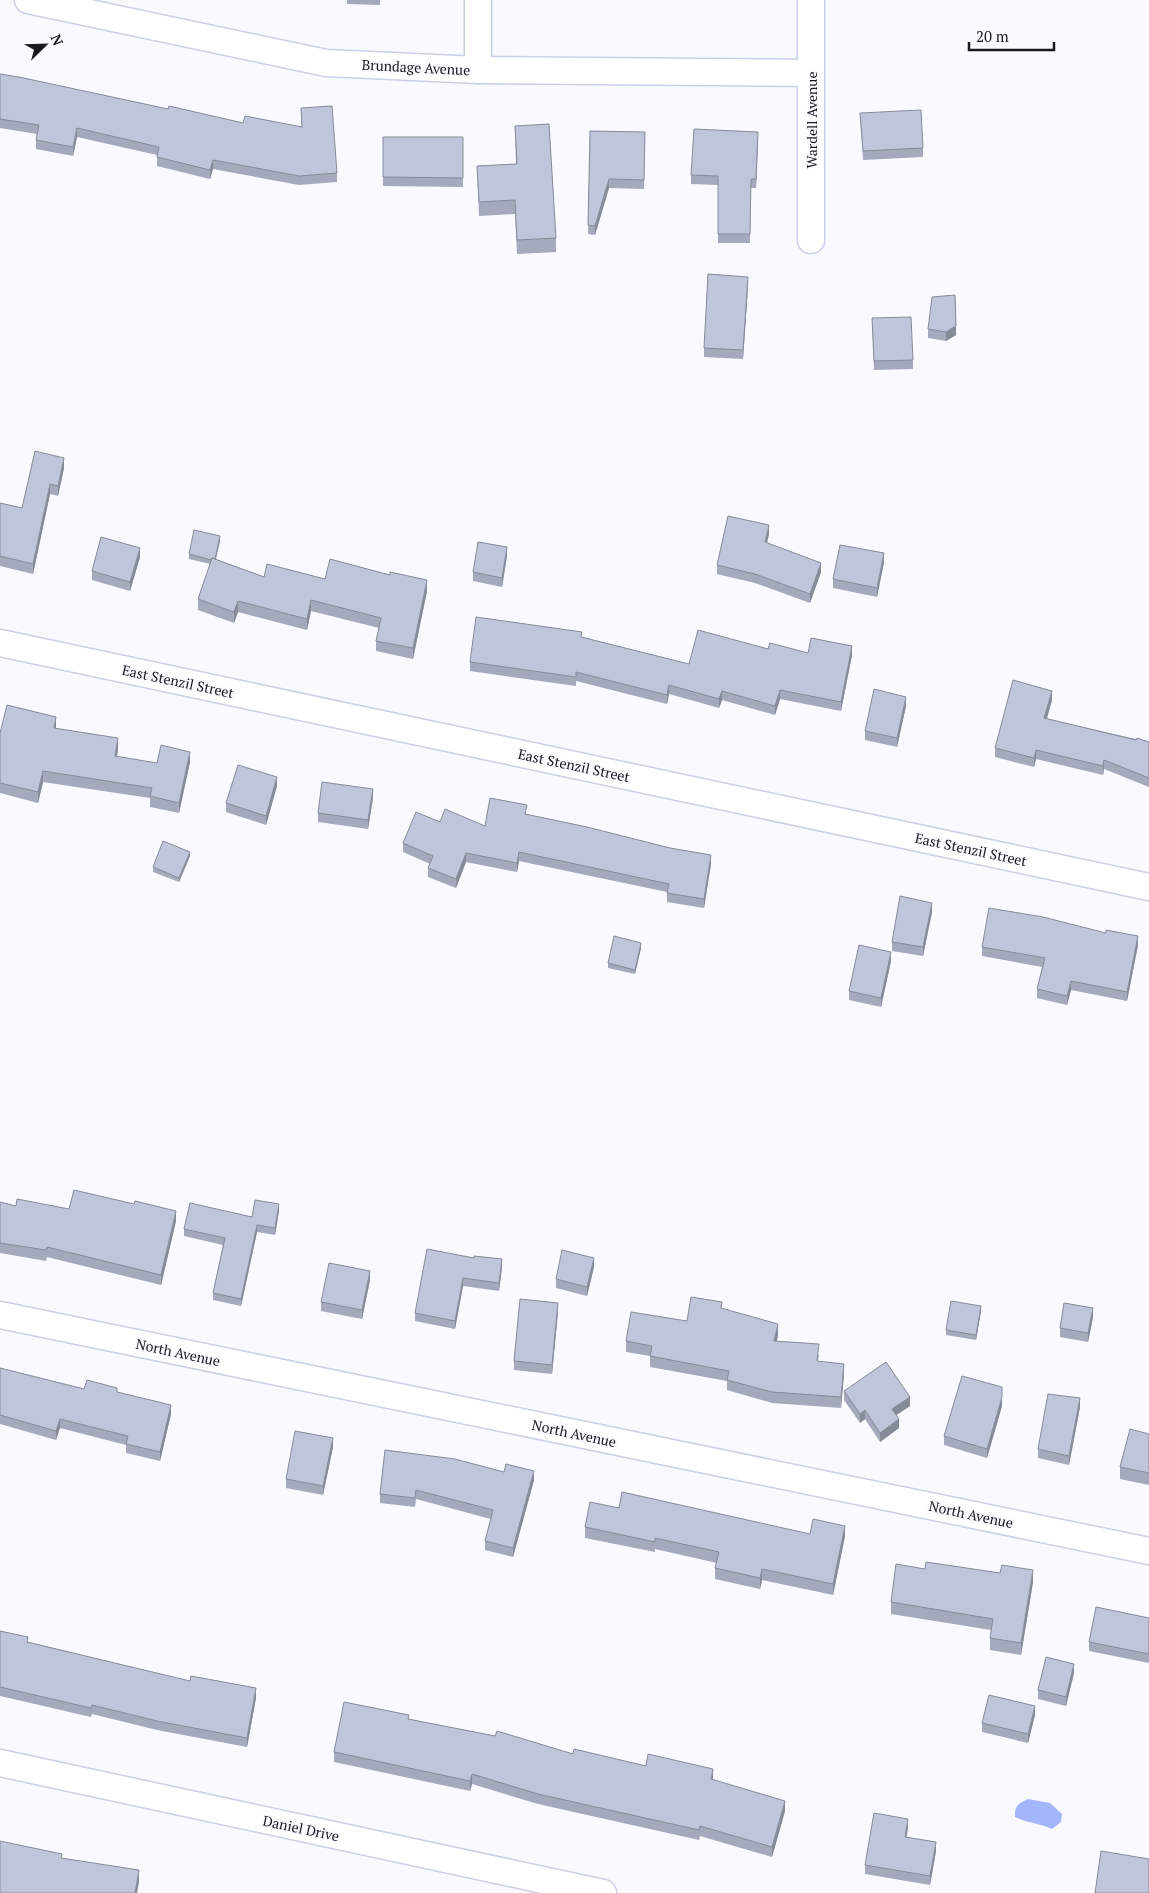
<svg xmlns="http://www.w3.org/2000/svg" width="1149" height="1893" font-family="'PT Serif',serif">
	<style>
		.water { fill: #a3b6fb }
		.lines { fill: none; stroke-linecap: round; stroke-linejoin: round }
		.minor-casing { stroke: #cad0e6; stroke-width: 29 }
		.minor { stroke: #fff; stroke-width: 26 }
		.wall { fill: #a4aabc }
		.shaded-wall { fill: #868b99 }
		.building { fill: #bfc6db; stroke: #868b99 }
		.labels { text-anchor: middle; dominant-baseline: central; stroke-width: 4; stroke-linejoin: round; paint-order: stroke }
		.street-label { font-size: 14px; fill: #181a22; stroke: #f9faff }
	</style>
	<rect width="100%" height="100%" fill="#f9faff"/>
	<path class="water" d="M1028 1799 1050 1803 1062 1814 1061 1822 1052 1829C1039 1823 1026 1823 1015 1817 1014 1806 1019 1803 1028 1799Z"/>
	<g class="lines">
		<defs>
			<g id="minor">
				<polyline points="28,0 326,63 478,70 810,73"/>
				<polyline points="478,0 478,70"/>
				<polyline points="811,0 811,240"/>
				<polyline points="0,643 1149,887"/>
				<polyline points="0,1315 1149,1551"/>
				<polyline points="0,1763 603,1893"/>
			</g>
		</defs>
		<use href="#minor" class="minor-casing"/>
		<use href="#minor" class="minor"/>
	</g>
	<g class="wall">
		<polygon points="347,0 380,0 380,5 347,4"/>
		<polygon points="0,74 168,109 243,123 302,127 301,108 337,173 337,182 299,185 213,169 210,179 157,166 157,155 77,137 73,156 36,149 36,140 37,134 0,128"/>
		<polygon points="860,113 923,148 923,157 863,160"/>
		<polygon points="515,126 556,238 556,252 517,254 515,214 479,216 477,166 516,164"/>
		<polygon points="590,131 645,132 644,189 609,188 595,235 588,234"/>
		<polygon points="383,137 463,137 463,187 383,186"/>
		<polygon points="758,141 756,188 751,188 750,243 718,243 718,185 691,184 691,175"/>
		<polygon points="748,286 743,359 704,357 704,348"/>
		<polygon points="955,295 956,335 946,341 928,338 928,329"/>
		<polygon points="872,318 913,360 913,369 874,370"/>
		<polygon points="64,468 58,496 50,494 33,574 0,566 0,503 22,508"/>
		<polygon points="769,534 767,543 821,572 810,603 755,583 717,574 717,565"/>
		<polygon points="220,541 216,559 264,577 325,579 427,591 413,659 376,651 376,641 379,628 311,611 307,630 238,612 234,623 198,610 198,599 210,564 189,559 189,554"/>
		<polygon points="507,556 502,587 473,581 473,572"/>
		<polygon points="140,557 130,591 92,580 92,571"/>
		<polygon points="884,562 877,597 833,588 833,579"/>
		<polygon points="582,637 689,664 768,649 808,653 852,655 841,711 780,699 775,715 722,700 719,708 669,694 667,704 576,681 576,686 470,671 470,662"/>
		<polygon points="1052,700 1047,719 1149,742 1149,787 1104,769 1103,775 1036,759 1034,767 995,757 995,748"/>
		<polygon points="906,706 897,747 865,740 865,731"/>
		<polygon points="56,727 56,729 118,749 117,757 157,763 190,762 179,813 150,807 150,798 43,782 38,803 0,793 0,733"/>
		<polygon points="277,786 266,825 226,812 226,803"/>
		<polygon points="373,798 368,829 318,822 318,813"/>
		<polygon points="527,815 711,864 704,908 667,902 667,892 519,861 517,872 466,862 456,888 428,877 428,868 430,864 403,852 403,843 440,822 485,826"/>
		<polygon points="190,856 179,882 153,872 153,867"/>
		<polygon points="932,912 923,956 892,951 892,942"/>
		<polygon points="1138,945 1127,1001 1071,990 1067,1005 1037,998 1037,989 1042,967 982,956 982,947"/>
		<polygon points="641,948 635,974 608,968 608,963"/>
		<polygon points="891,961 881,1007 849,1000 849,991"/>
		<polygon points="0,1202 16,1206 69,1209 176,1221 161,1285 47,1257 46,1261 0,1253"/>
		<polygon points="279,1211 275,1235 257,1232 241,1306 213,1300 213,1293 223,1245 184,1236 184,1229 252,1217"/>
		<polygon points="474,1258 502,1267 499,1291 463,1286 455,1329 415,1321 415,1313"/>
		<polygon points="594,1267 587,1296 556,1288 556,1279"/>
		<polygon points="370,1280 362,1319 321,1311 321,1302"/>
		<polygon points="722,1309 778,1335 777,1341 819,1355 818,1361 844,1374 841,1408 772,1403 727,1390 727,1381 650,1367 650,1356 626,1352 626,1341 687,1321"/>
		<polygon points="981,1311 976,1340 946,1335 946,1330"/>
		<polygon points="558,1312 552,1374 514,1370 514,1361"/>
		<polygon points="1093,1317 1088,1342 1060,1337 1060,1328"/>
		<polygon points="0,1368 84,1389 117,1392 171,1414 160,1461 126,1453 126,1445 60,1428 56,1440 0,1424"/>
		<polygon points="844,1391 910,1406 896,1415 899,1428 880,1442 865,1419 860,1423 844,1400"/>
		<polygon points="1002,1406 987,1458 944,1445 944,1436"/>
		<polygon points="1080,1407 1069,1465 1038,1458 1038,1449"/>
		<polygon points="1149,1434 1149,1485 1120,1479 1120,1467"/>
		<polygon points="333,1447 323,1495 286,1488 286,1479"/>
		<polygon points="385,1450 534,1480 513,1557 485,1550 485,1541 491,1519 416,1499 415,1507 380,1503 380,1494"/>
		<polygon points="619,1508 810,1534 845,1536 833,1595 762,1580 760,1589 715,1579 715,1568 717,1563 655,1549 655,1552 585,1538 585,1527"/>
		<polygon points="925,1569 1033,1582 1021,1655 990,1650 990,1638 991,1630 891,1614 891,1602"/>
		<polygon points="1149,1618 1149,1663 1089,1651 1089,1642"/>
		<polygon points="0,1631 28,1642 256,1698 247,1747 157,1730 92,1714 91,1717 0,1696"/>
		<polygon points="1074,1673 1066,1706 1038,1699 1038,1690"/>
		<polygon points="1035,1715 1028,1743 982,1732 982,1723"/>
		<polygon points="409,1719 573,1754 646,1766 713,1780 785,1811 772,1857 700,1836 699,1840 538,1804 472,1784 470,1791 334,1762 334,1752"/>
		<polygon points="908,1828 906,1837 936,1851 930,1885 865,1874 865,1865"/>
	</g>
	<g class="shaded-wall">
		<polygon points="77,128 77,137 73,156 73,147"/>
		<polygon points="758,132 758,141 756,188 756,179"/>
		<polygon points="213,160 213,169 210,179 210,170"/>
		<polygon points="609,179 609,188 595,235 595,226"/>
		<polygon points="748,277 748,286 743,359 743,350"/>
		<polygon points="956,326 956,335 946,341 946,332"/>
		<polygon points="64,458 64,468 58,496 58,486"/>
		<polygon points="50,484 50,494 33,574 33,564"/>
		<polygon points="769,525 769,534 765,551 765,542"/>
		<polygon points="220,536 220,541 214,565 214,560"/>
		<polygon points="507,547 507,556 502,587 502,578"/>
		<polygon points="140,548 140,557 130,591 130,582"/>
		<polygon points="884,553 884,562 877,597 877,588"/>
		<polygon points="821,563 821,572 810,603 810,594"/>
		<polygon points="427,580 427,591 413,659 413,648"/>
		<polygon points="311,600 311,611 307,630 307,619"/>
		<polygon points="238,601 238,612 234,623 234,612"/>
		<polygon points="852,646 852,655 841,711 841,702"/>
		<polygon points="669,685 669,694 667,704 667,695"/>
		<polygon points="780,690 780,699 775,715 775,706"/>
		<polygon points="722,691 722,700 719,708 719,699"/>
		<polygon points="1052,691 1052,700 1044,727 1044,718"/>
		<polygon points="906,697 906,706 897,747 897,738"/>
		<polygon points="56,717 56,727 54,739 54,728"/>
		<polygon points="118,738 118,749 115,767 115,756"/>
		<polygon points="1036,750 1036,759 1034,767 1034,758"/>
		<polygon points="190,752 190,762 179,813 179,803"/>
		<polygon points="1104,760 1104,769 1103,775 1103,766"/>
		<polygon points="43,771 43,782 38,803 38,792"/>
		<polygon points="277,777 277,786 266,825 266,816"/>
		<polygon points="373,789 373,798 368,829 368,820"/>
		<polygon points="190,852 190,856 179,882 179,878"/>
		<polygon points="519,852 519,861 517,872 517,863"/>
		<polygon points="466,853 466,862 456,888 456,879"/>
		<polygon points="711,855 711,864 704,908 704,899"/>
		<polygon points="932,903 932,912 923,956 923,947"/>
		<polygon points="1138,936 1138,945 1127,1001 1127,992"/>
		<polygon points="641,943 641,948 635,974 635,970"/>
		<polygon points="891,952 891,961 881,1007 881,998"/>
		<polygon points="1071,981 1071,990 1067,1005 1067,996"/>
		<polygon points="279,1204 279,1211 275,1235 275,1228"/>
		<polygon points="176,1211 176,1221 161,1285 161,1275"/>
		<polygon points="257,1225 257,1232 241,1306 241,1299"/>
		<polygon points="594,1258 594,1267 587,1296 587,1287"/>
		<polygon points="502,1259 502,1267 499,1291 499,1283"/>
		<polygon points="370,1271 370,1280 362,1319 362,1310"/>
		<polygon points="463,1278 463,1286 455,1329 455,1321"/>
		<polygon points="558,1303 558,1312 552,1374 552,1365"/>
		<polygon points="981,1306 981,1311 976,1340 976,1335"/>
		<polygon points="1093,1308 1093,1317 1088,1342 1088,1333"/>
		<polygon points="778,1324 778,1335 774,1352 774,1341"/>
		<polygon points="844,1364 844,1374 841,1408 841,1397"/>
		<polygon points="910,1397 910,1406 892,1418 892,1409"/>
		<polygon points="1002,1397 1002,1406 987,1458 987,1449"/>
		<polygon points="1080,1398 1080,1407 1069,1465 1069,1456"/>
		<polygon points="171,1405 171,1414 160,1461 160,1452"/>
		<polygon points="865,1410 865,1419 860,1423 860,1414"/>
		<polygon points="60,1419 60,1428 56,1440 56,1431"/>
		<polygon points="899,1419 899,1428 880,1442 880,1433"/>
		<polygon points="333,1438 333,1447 323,1495 323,1486"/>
		<polygon points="534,1471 534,1480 513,1557 513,1548"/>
		<polygon points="845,1526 845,1536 833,1595 833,1584"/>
		<polygon points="762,1569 762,1580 760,1589 760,1578"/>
		<polygon points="1033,1570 1033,1582 1021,1655 1021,1643"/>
		<polygon points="1074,1664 1074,1673 1066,1706 1066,1697"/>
		<polygon points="256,1688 256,1698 247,1747 247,1738"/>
		<polygon points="1035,1706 1035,1715 1028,1743 1028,1734"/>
		<polygon points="713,1769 713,1779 711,1789 711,1779"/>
		<polygon points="472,1774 472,1784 470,1791 470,1781"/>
		<polygon points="785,1801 785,1811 772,1857 772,1847"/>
		<polygon points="908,1819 908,1828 905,1846 905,1837"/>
		<polygon points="936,1842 936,1851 930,1885 930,1876"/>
		<polygon points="139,1870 139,1882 137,1893 135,1893"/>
	</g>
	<g class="building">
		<polygon points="0,74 19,77 168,109 169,106 243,123 245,116 302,127 301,108 332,106 337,173 299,176 213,160 210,170 157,157 159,147 77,128 73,147 36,140 39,125 0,119"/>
		<polygon points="921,110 923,148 863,151 860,113"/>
		<polygon points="549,124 556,238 517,240 515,200 479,202 477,166 517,164 515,126"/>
		<polygon points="694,129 758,132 756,179 751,179 750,234 718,234 718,176 691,175"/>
		<polygon points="590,131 645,132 644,180 609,179 595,226 588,225"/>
		<polygon points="383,137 463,137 463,178 383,177"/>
		<polygon points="708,274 748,277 743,350 704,348"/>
		<polygon points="955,295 956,326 946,332 928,329 932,297"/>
		<polygon points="911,317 913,360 874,361 872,318"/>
		<polygon points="35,451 64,458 58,486 50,484 33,564 0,556 0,503 22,508"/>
		<polygon points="728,516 769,525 765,542 821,563 810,594 755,574 717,565"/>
		<polygon points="194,530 220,536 215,559 212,558 211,560 189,554"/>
		<polygon points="101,537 140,548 130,582 92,571"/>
		<polygon points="478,542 507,547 502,578 473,572"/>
		<polygon points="840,545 884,553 877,588 833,579"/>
		<polygon points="212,558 264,577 267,564 325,579 330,559 390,575 390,572 427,580 413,648 376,641 381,618 311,600 307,619 238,601 234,612 198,599"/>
		<polygon points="476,617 582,632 581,637 689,664 698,630 768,649 770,643 808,653 811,638 852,646 841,702 780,690 775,706 722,691 719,699 669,685 667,695 576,672 576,677 470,662"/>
		<polygon points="1013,680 1052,691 1044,718 1136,740 1137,738 1149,742 1149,778 1104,760 1103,766 1036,750 1034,758 995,748"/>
		<polygon points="874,689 906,697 897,738 865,731"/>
		<polygon points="7,705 56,717 54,728 118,738 115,756 157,763 161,745 190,752 179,803 150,796 152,788 43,771 38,792 0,783 0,733"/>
		<polygon points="238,765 277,777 266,816 226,803"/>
		<polygon points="322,782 373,789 368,820 318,813"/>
		<polygon points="490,798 527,805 525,814 587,827 670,848 711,855 704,899 667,893 669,884 519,852 517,863 466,853 456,879 428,868 433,856 403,843 416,812 440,822 445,809 485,826"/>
		<polygon points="163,841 190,852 179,878 153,867"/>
		<polygon points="900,896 932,903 923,947 892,942"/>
		<polygon points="989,908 1043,917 1106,933 1106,930 1138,936 1127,992 1071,981 1067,996 1037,989 1045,958 982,947"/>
		<polygon points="614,936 641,943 635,970 608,963"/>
		<polygon points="859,945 891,952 881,998 849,991"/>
		<polygon points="74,1190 134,1204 135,1201 176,1211 161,1275 47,1247 46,1250 0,1243 0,1202 16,1206 17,1199 69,1209"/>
		<polygon points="255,1200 279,1204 275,1228 257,1225 241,1299 213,1293 225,1238 184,1229 190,1203 252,1217"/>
		<polygon points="427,1249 474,1258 474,1256 502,1259 499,1283 463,1278 455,1321 415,1313"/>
		<polygon points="562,1250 594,1258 587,1287 556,1279"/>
		<polygon points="329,1263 370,1271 362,1310 321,1302"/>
		<polygon points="691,1297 722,1302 721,1308 778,1324 774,1341 819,1344 817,1361 844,1364 841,1397 772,1392 727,1380 729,1371 650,1356 652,1346 626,1341 631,1312 687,1321"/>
		<polygon points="520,1299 558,1303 552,1365 514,1361"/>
		<polygon points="951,1301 981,1306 976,1335 946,1330"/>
		<polygon points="1064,1303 1093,1308 1088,1333 1060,1328"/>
		<polygon points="886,1362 910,1397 892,1409 899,1419 880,1433 865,1410 860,1414 844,1391"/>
		<polygon points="0,1368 84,1389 87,1380 117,1388 117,1392 171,1405 160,1452 126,1444 128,1436 60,1419 56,1431 0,1415"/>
		<polygon points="962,1376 1002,1387 1002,1397 987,1449 944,1436"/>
		<polygon points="1048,1394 1080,1398 1069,1456 1038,1449"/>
		<polygon points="1130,1429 1149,1434 1149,1473 1120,1467"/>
		<polygon points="295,1431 333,1438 323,1486 286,1479"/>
		<polygon points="385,1450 455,1459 504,1472 506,1464 534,1471 513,1548 485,1541 493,1510 416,1490 415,1498 380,1494"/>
		<polygon points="622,1492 810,1534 813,1519 845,1526 833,1584 762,1569 760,1578 715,1568 719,1552 655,1538 655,1542 585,1527 590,1502 619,1508"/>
		<polygon points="926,1562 1000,1573 1002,1565 1033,1570 1021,1643 990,1638 993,1619 891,1602 896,1564 925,1569"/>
		<polygon points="1096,1607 1149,1618 1149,1654 1089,1642"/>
		<polygon points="0,1631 28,1637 27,1642 190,1681 191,1676 256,1688 247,1738 157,1721 92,1705 91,1708 0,1687"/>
		<polygon points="1046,1657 1074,1664 1066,1697 1038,1690"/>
		<polygon points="989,1695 1035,1706 1028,1734 982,1723"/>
		<polygon points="344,1702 409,1715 408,1719 495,1736 497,1731 573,1754 574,1749 646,1766 648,1754 713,1769 711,1779 785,1801 772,1847 700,1826 699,1830 538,1794 472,1774 470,1781 334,1752"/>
		<polygon points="874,1813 908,1819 905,1837 936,1842 930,1876 865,1865"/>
		<polygon points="0,1841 62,1854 61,1858 139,1870 135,1893 0,1893"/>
		<polygon points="1101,1851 1149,1859 1149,1893 1095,1893"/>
	</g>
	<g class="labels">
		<g class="street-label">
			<text transform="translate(416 67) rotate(3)">Brundage Avenue</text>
			<text transform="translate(811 120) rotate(-90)">Wardell Avenue</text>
			<text transform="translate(178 681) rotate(12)">East Stenzil Street</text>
			<text transform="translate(574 765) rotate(12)">East Stenzil Street</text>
			<text transform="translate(971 849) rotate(12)">East Stenzil Street</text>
			<text transform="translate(178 1352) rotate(12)">North Avenue</text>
			<text transform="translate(574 1433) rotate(12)">North Avenue</text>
			<text transform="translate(971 1514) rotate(12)">North Avenue</text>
			<text transform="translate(301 1828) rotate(12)">Daniel Drive</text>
		</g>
	</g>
	<g transform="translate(45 45) rotate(67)" stroke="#f9faff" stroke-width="4" paint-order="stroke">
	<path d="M0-4L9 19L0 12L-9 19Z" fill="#181a22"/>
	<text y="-8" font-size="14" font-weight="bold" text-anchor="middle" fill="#181a22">N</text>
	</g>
	<path d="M969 42v8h85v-8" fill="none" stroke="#181a22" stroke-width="2.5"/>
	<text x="976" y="42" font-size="15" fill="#181a22" stroke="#f9faff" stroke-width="4" paint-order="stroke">20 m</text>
</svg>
